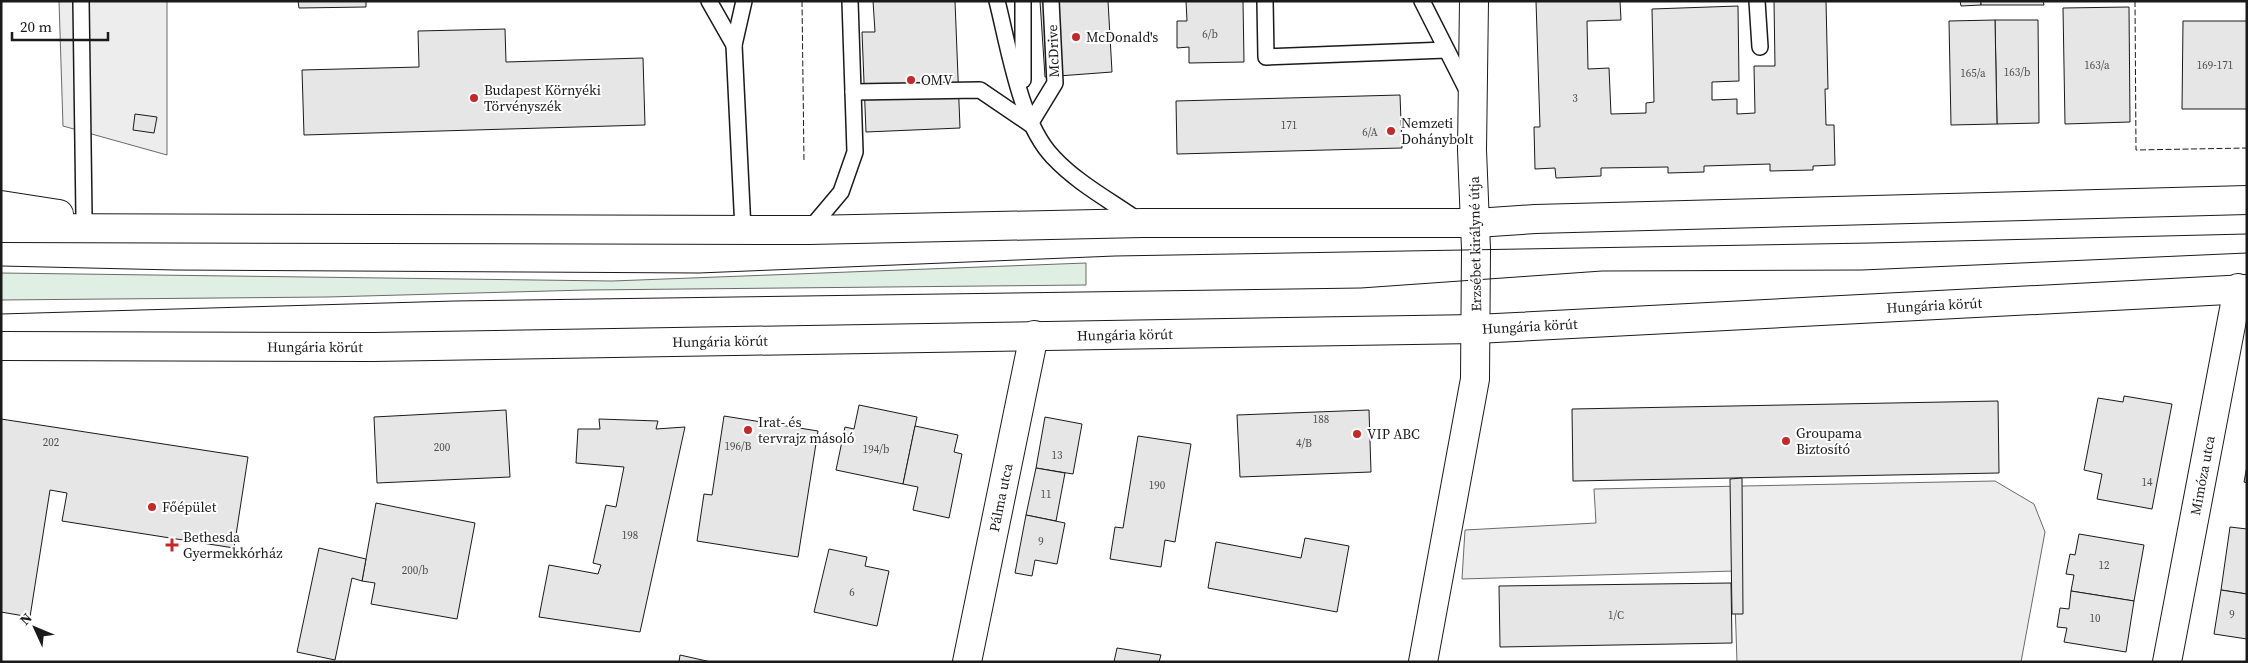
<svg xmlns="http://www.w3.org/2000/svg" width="2248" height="663" font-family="'Source Serif 4',serif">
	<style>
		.green { fill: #e0efe3; stroke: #6a6a6a }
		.parking { fill: #ededed; stroke: #6a6a6a }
		.building { fill: #e6e6e6; stroke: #1a1a1a }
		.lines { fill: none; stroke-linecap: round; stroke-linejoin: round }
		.lane-casing { stroke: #1a1a1a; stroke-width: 18 }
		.street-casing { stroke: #1a1a1a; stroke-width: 30 }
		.primary-casing { stroke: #1a1a1a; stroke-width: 30 }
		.lane { stroke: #fff; stroke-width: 15 }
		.street { stroke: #fff; stroke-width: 28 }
		.primary { stroke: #fff; stroke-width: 28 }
		.tram { stroke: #1a1a1a; stroke-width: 1 }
		.fence { stroke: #1a1a1a; stroke-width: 1; stroke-dasharray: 6 2.5; stroke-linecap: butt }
		.poi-dot { fill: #c62828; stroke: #fff; stroke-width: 2 }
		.labels { text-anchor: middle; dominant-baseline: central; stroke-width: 4; stroke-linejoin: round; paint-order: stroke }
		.number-label { font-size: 11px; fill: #4d4d4d }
		.poi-label { font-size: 14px; fill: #1a1a1a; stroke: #fff; text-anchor: start }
		.street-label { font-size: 14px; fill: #1a1a1a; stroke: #fff }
	</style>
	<rect width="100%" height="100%" fill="#fff"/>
	<polygon class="green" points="1086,263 1086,285 587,290 327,297 1,300 1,273 612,281"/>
	<g class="parking">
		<polygon points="59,1 167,1 167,155 63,126"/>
		<polygon points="1995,481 2034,504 2045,532 2021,662 1737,662 1734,571 1462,579 1465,530 1596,523 1594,489"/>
	</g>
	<g class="building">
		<polygon points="298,1 366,1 366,7 299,8"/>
		<polygon points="873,1 955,1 960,128 866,132 862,32 875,32"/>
		<polygon points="1040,1 1108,1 1112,72 1045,77"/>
		<polygon points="1186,1 1243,1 1244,62 1189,63 1189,47 1177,48 1177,21 1187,21"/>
		<polygon points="1536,1 1620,1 1621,20 1587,21 1588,69 1609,68 1611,114 1646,113 1646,103 1654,102 1652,9 1738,6 1739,81 1712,82 1712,100 1737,99 1737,114 1755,113 1754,66 1775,66 1774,1 1826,1 1828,89 1825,89 1826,125 1834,125 1835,165 1813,166 1813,170 1770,171 1770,164 1704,166 1704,172 1668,173 1668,167 1601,168 1601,176 1556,178 1555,168 1535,169 1534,127 1540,127"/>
		<polygon points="1960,1 1981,1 1981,5 1961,6"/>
		<polygon points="1981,1 2043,1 2044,5 1981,5"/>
		<polygon points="2129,7 2130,122 2065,124 2063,8"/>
		<polygon points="1995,20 2038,20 2039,123 1997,124"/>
		<polygon points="1995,20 1997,124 1951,125 1949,21"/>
		<polygon points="2183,21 2247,21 2247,109 2182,109"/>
		<polygon points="505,29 506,62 643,58 645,125 304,135 302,70 419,67 418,31"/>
		<polygon points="1400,95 1402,148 1177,154 1176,101"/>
		<polygon points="135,114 157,117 154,133 133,130"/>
		<polygon points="2124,396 2172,404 2152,509 2097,499 2102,474 2084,470 2098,398 2123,402"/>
		<polygon points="1998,401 1999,473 1573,481 1572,409"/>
		<polygon points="859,405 917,417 903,484 836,470 845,427 854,429"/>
		<polygon points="506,410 510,477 377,483 374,417"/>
		<polygon points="1369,410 1371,472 1240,477 1237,415"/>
		<polygon points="724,416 818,431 798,557 697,541 704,494 712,495"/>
		<polygon points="1045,417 1082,424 1073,474 1036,468"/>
		<polygon points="1,419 248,457 234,548 62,521 67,493 50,490 30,617 1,612"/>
		<polygon points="599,419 658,421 656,429 685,427 640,632 539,617 549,565 598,574 601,565 593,563 606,505 616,507 624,467 576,463 578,429 600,429"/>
		<polygon points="915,426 958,435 954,452 962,454 949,518 913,510 918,487 903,484"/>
		<polygon points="1138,436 1191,444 1175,542 1165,540 1161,567 1110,559 1115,527 1123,528"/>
		<polygon points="2247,466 2247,483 2244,482"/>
		<polygon points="1036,468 1065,473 1056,521 1026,515"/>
		<polygon points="1742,478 1743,614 1732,614 1730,479"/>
		<polygon points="376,503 475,523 457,619 371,604 375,583 362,581"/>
		<polygon points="1026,515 1065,523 1057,564 1035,560 1032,576 1015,573"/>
		<polygon points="2230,527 2247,529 2247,594 2221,590"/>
		<polygon points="2079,534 2144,545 2134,601 2071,591 2074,575 2066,574 2070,554 2075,555"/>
		<polygon points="1305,538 1349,546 1337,612 1208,588 1216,542 1301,558"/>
		<polygon points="319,548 366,559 362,581 352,578 335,660 297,652"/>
		<polygon points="829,549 867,557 865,566 889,571 877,626 814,612"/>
		<polygon points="1731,583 1732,643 1500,647 1499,586"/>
		<polygon points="2221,590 2247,594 2247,639 2214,634"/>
		<polygon points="2071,591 2134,601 2126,652 2064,642 2067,628 2057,627 2060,608 2069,609"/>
		<polygon points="1117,648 1161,655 1159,662 1114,662"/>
		<polygon points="680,655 711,662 679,662"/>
	</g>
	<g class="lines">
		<defs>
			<g id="lane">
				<polyline points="81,1 84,217"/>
				<polyline points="709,1 734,45"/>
				<path d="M997 1C1009 48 1020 123 1053 157 1077 183 1111 201 1139 221"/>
				<polyline points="1023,1 1023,80"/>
				<polyline points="1265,1 1266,57 1446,50"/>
				<polyline points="1422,1 1469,94"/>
				<polyline points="1757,1 1760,47"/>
				<polyline points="853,92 980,90 1030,124 1055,83 1051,1"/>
				<polyline points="743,230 734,45 744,1"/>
				<polyline points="809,230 841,192 855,152 850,1"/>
			</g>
			<g id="street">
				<path id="s1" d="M967 662 1034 335"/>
				<polyline points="1423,662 1475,379 1476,249 1472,150 1474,1"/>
				<path id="s2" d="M2167 662 2238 288"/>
			</g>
			<g id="primary">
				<polyline points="1,205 59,214"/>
				<polyline points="1,228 809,230 1143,223 1476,223 1535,219 2247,200"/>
				<path id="s3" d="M1 346 373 347 1476 329 2247 289"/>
			</g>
		</defs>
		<use href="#lane" class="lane-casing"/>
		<use href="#street" class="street-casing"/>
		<use href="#primary" class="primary-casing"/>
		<use href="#lane" class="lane"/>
		<use href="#street" class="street"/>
		<use href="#primary" class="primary"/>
		<g class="tram">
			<polyline points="1,266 175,270 699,273 1115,256 1871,243 2247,234"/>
			<polyline points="1,314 455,301 1361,288 1602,271 1862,270 2247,253"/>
		</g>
		<g class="fence">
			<polyline points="802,1 804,162"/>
			<polyline points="2135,1 2136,150 2247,148"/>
		</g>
	</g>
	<g class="poi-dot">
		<circle cx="1076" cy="37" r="5"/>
		<circle cx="911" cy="80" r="5"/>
		<circle cx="474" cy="98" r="5"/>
		<circle cx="1391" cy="131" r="5"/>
		<circle cx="748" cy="430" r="5"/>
		<circle cx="1357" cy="434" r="5"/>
		<circle cx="1786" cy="441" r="5"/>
		<circle cx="152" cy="507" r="5"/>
		<path d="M169.5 537.5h5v5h5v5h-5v5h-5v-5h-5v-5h5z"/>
	</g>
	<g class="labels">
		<g class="number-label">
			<text x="1210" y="34">6/b</text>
			<text x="2097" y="65">163/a</text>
			<text x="2215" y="65">169-171</text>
			<text x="2017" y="72">163/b</text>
			<text x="1973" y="73">165/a</text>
			<text x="1575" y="98">3</text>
			<text x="1289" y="125">171</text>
			<text x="1370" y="132">6/A</text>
			<text x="1321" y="419">188</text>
			<text x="51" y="442">202</text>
			<text x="1304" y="443">4/B</text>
			<text x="738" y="446">196/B</text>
			<text x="442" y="447">200</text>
			<text x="876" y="449">194/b</text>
			<text x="1057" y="455">13</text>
			<text x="2147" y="482">14</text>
			<text x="1157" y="485">190</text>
			<text x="1046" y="494">11</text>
			<text x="630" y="535">198</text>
			<text x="1041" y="541">9</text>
			<text x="2104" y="565">12</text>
			<text x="415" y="570">200/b</text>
			<text x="852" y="592">6</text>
			<text x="2232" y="614">9</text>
			<text x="1616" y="615">1/C</text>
			<text x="2095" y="618">10</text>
		</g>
		<g class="poi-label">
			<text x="1086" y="37">McDonald's</text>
			<text x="921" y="80">OMV</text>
			<text x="484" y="90">Budapest Környéki<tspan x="484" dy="16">Törvényszék</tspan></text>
			<text x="1401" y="123">Nemzeti<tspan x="1401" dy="16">Dohánybolt</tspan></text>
			<text x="758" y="422">Irat- és<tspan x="758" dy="16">tervrajz másoló</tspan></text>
			<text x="1796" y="433">Groupama<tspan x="1796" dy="16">Biztosító</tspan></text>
			<text x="1367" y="434">VIP ABC</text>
			<text x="162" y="507">Főépület</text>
			<text x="183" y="537">Bethesda<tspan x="183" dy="16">Gyermekkórház</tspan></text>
		</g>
		<g class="street-label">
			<text transform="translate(1053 51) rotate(-92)">McDrive</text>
			<text transform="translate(1475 244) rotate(-91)">Erzsébet királyné útja</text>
			<text stroke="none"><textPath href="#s3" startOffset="1934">Hungária körút</textPath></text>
			<text stroke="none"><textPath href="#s3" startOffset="1529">Hungária körút</textPath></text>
			<text stroke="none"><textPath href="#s3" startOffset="1124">Hungária körút</textPath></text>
			<text stroke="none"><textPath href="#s3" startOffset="719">Hungária körút</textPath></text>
			<text stroke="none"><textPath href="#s3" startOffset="314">Hungária körút</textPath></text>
			<text stroke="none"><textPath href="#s2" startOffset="190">Mimóza utca</textPath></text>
			<text stroke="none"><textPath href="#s1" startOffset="168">Pálma utca</textPath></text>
		</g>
	</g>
	<rect width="2248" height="663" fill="none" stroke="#1a1a1a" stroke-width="5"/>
	<g transform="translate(35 628) rotate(314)" stroke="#ffffff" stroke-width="4" paint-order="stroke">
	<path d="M0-4L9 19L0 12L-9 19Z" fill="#1a1a1a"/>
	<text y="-8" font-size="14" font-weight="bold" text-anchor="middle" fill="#1a1a1a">N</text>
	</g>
	<path d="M12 32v8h96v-8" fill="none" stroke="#1a1a1a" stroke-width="2.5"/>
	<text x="20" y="32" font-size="15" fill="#1a1a1a" stroke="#ffffff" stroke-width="4" paint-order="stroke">20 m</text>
</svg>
